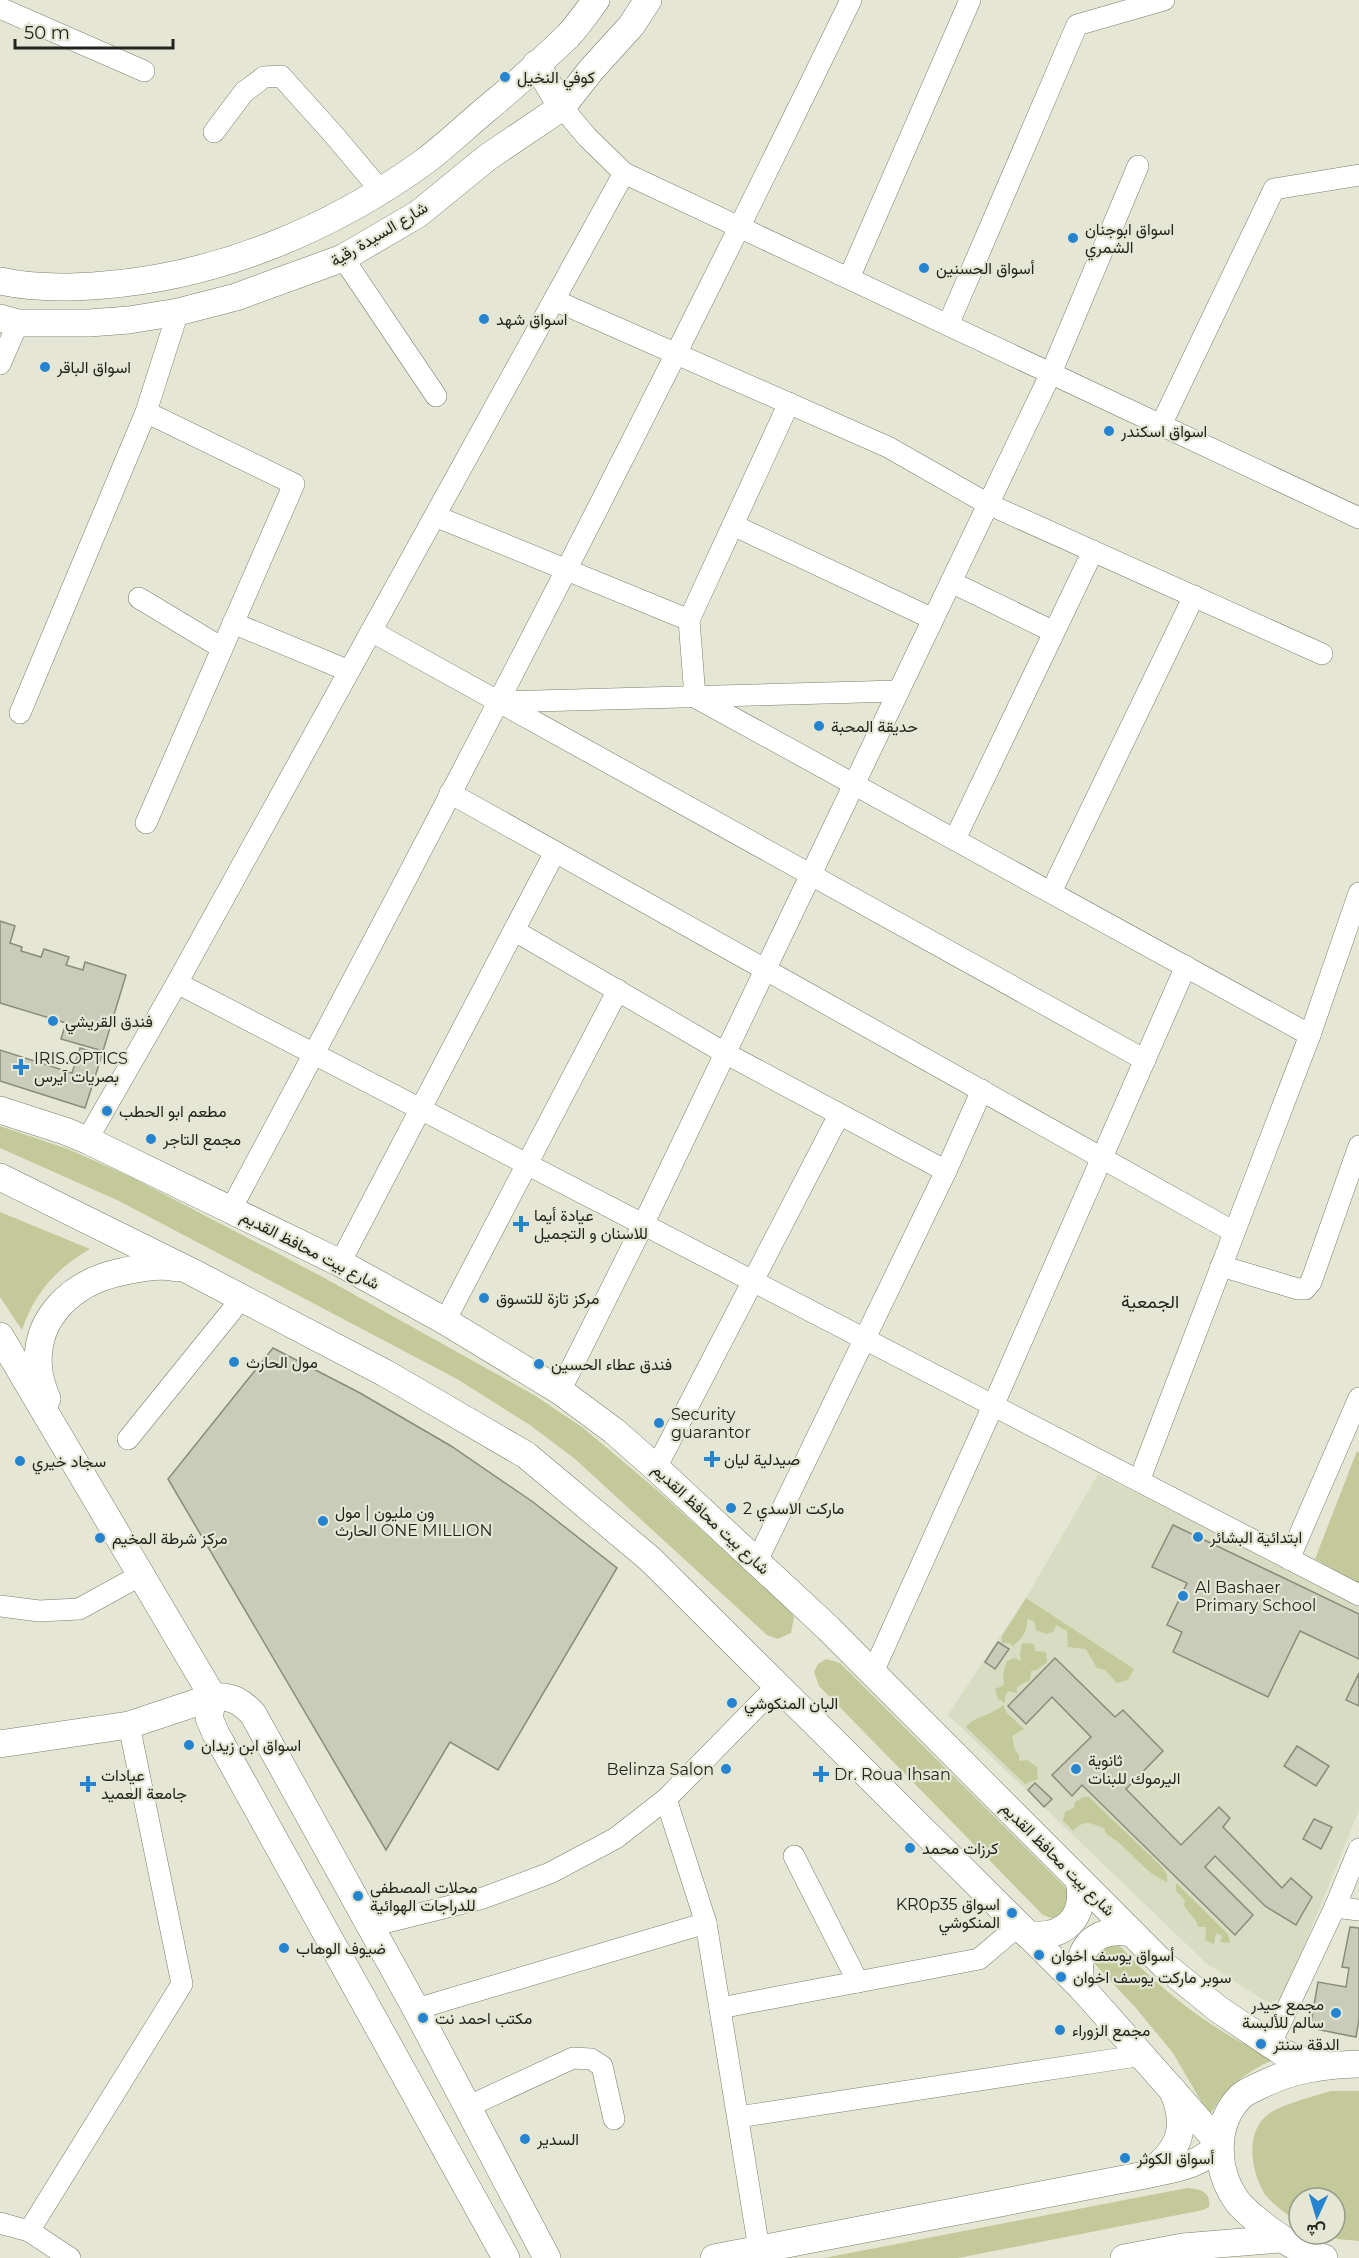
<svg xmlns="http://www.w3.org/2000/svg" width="1359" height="2258" font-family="Montserrat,Vazirmatn,sans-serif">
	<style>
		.built { fill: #d8dcc2 }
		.green { fill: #c3c999 }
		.building { fill: #c9ccb9; stroke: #8a8c7b; stroke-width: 1.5 }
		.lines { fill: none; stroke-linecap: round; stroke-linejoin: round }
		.minor-casing { stroke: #7a7d6c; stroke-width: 22 }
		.major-casing { stroke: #7a7d6c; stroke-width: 28 }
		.minor { stroke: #fff; stroke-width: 21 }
		.major { stroke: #fff; stroke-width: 27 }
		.poi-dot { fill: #2584d0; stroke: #e5e7d4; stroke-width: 2 }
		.labels { text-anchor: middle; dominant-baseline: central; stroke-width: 4.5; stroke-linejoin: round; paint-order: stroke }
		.poi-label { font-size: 16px; fill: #23241d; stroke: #e5e7d4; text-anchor: start }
		.street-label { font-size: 16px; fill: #23241d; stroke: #e5e7d4 }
		.neighbourhood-label { font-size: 18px; fill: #23241d; stroke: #e5e7d4 }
	</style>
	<rect width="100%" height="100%" fill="#e5e7d4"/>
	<polygon class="built" points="1098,1474 1359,1605 1359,1810 1288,1986 1278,2000 1271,2002 1265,2001 1206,1963 948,1715 1026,1598"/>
	<g class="green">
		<polygon points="0,1126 68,1149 131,1177 319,1275 534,1395 582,1427 658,1491 787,1607 794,1617 791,1633 778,1639 767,1635 575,1459 530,1425 457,1379 119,1201 0,1148"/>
		<path d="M0 1212 90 1249C57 1268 34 1293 22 1330L0 1297Z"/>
		<polygon points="1357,1451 1359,1453 1359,1583 1315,1559"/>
		<path d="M1026 1598 1134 1669 1128 1680 1117 1683 1105 1670 1097 1668 1086 1649 1068 1647 1067 1631 1056 1625 1054 1631 1046 1634 1036 1630 1034 1621 1027 1619C1028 1632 1022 1638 1013 1646L1009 1643H1002V1636Z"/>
		<polygon points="1022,1643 1034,1644 1035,1651 1046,1652 1047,1662 1037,1670 1031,1671 1030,1680 1017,1687 1017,1693 1008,1691 1005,1697 1005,1703 998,1699 995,1689 1004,1685 1003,1674 1007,1661 1014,1658 1021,1661 1020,1654"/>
		<polygon points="826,1659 840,1663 1065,1887 1069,1893 1070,1909 1054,1919 1043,1915 819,1686 814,1672 818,1664"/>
		<path d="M1003 1705 1007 1713 1024 1729 1012 1736 1015 1750 1019 1755V1761L1027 1760 1037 1767 1038 1779 1025 1784 966 1727C976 1715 991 1716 1003 1705Z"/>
		<path d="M1083 1797H1089L1162 1867 1167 1875V1882C1143 1873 1129 1846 1106 1834L1104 1828C1089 1823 1085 1819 1073 1831L1063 1820 1065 1812 1074 1808 1075 1802Z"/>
		<polygon points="1176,1883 1228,1934 1230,1943 1220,1942 1222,1936 1216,1933 1214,1944 1205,1940 1206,1927 1198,1927 1196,1921 1184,1906 1185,1900 1176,1891"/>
		<path d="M1116 1942C1161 1991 1213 2032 1275 2059 1253 2068 1235 2081 1220 2099 1216 2105 1213 2110 1209 2115L1173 2053 1135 2007 1094 1963 1093 1949Z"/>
		<path d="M1331 2091H1359V2241L1338 2239 1321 2234H1335V2198H1299V2223C1288 2215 1272 2204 1264 2193 1251 2171 1244 2130 1270 2113 1283 2104 1315 2096 1331 2091Z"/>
		<path d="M1187 2188C1200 2189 1211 2191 1209 2207L1203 2210 958 2258H824Z"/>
	</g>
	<g class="building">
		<polygon points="0,921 15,926 10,943 22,947 21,951 41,957 44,949 69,957 66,965 83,970 85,962 126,975 103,1051 61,1039 66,1023 0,1003"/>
		<polygon points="80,1048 102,1055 85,1108 0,1081 0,1050 72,1073"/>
		<polygon points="273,1348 360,1393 451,1446 533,1502 617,1568 498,1770 450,1742 386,1850 168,1479"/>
		<polygon points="1173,1525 1359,1614 1359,1659 1300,1631 1268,1697 1173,1652 1182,1632 1167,1625 1187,1583 1152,1567"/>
		<polygon points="998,1642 1009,1649 995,1669 985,1662"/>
		<polygon points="1055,1658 1115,1717 1123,1710 1163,1751 1126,1789 1181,1845 1219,1807 1230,1818 1223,1827 1282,1888 1291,1878 1312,1897 1296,1925 1265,1906 1215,1856 1205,1867 1253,1915 1235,1935 1082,1785 1072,1796 1052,1775 1091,1737 1052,1697 1026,1724 1008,1706"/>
		<polygon points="1359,1673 1359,1706 1346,1700"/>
		<polygon points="1297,1746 1329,1766 1316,1786 1284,1766"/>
		<polygon points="1035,1783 1052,1799 1044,1807 1028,1790"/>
		<polygon points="1314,1819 1332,1827 1321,1849 1303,1839"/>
		<polygon points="1350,1927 1359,1928 1359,2019 1356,2037 1310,2028 1318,1982 1346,1987 1349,1968 1342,1967"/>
	</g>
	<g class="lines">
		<defs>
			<g id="minor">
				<polyline points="0,8 144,71"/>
				<polyline points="562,107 587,137 624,173 1359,518"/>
				<polyline points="214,132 244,92 264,77 281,76 334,135 381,191"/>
				<polyline points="343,258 436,396"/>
				<polyline points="849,278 970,0"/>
				<polyline points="554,300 888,447 988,504 1322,654"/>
				<polyline points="948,325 1077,25 1164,0"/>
				<polyline points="0,364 18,323"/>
				<polyline points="789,403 689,620 695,697 1310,1035"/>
				<polyline points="1161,425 1274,189 1359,175"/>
				<polyline points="435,516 689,620"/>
				<polyline points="733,525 933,619"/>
				<polyline points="951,582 1054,632"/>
				<polyline points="139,598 222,648"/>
				<polyline points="233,623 349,671"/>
				<polyline points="371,631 1145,1060"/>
				<polyline points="499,702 898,691"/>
				<polyline points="20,713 146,412 178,312"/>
				<polyline points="450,793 1234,1232"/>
				<polyline points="146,823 294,484 146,412"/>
				<polyline points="955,839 1093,551"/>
				<polyline points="1051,892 1194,596"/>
				<polyline points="515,931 725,1053 946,1171 982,1090"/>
				<polyline points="177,983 1359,1595"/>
				<polyline points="87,1140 177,983 624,173"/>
				<path d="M231 1209C445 810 653 407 851 0"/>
				<polyline points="340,1263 555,852"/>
				<polyline points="1221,1266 1298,1289 1305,1289 1311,1282 1359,1146"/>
				<polyline points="445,1321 618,990"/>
				<polyline points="560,1391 643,1225 1051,373 1138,166"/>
				<polyline points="128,1439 242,1298"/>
				<polyline points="656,1468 839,1115"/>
				<polyline points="1139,1481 1310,1035 1359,893"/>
				<polyline points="1289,1559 1359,1398"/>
				<polyline points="757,1561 946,1171"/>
				<polyline points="0,1606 39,1611 79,1609 141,1575"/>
				<polyline points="873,1672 993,1406 1186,966"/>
				<polyline points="666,1799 706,1923 759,2249"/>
				<polyline points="794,1856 858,1982"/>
				<polyline points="1335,1907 1359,1910"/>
				<polyline points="371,1926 483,1898 550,1873 616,1838 666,1799 777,1686"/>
				<polyline points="720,2008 979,1959 1019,1925"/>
				<polyline points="416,2009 706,1923"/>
				<polyline points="1271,2043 1335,1907 1359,1849"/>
				<polyline points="467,2107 573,2058 591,2059 602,2066 614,2119"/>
				<polyline points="738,2117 1143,2055"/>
				<polyline points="0,2223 29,2231 70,2258"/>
				<polyline points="29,2231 182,1984 129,1725"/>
			</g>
			<g id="major">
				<polyline points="536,64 562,107"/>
				<path d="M0 281C34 289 70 288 104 285 219 276 331 229 424 162 444 147 463 129 483 112 512 88 541 62 568 36 578 25 587 12 596 0"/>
				<polyline points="0,318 18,323 89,323 129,320 178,312 236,297 343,258 418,214 488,157 562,107 591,70 631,26 648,0"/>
				<polyline points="0,1110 65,1131 87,1140 340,1263 445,1321 560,1391 614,1431 656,1468 828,1628 1164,1965 1218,2009 1282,2052 1297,2059 1324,2065"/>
				<path d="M0 1177 192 1272 385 1373 526 1455 650 1559 1083 1989 1219 2143C1203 2166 1172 2169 1145 2175L714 2258"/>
				<polyline points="0,1336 213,1697 209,1718 216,1734 506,2258"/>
				<path d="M47 1399C44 1391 40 1381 39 1372 32 1318 73 1282 121 1272 139 1268 159 1264 177 1268"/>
				<path d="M0 1744 129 1725 213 1697C231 1695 242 1702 253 1714L416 2009 547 2258"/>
				<path d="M1027 1934C1063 1940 1087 1918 1079 1881"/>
				<path d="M1083 1989C1071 1952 1093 1926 1132 1933"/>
				<path d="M1147 2174C1180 2151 1189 2127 1172 2089"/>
				<polyline points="1124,2258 1183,2247 1280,2239"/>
				<path d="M1324 2258C1296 2250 1275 2235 1253 2217 1248 2212 1241 2207 1237 2201 1215 2170 1213 2124 1241 2096 1247 2091 1255 2088 1261 2085 1293 2069 1324 2065 1359 2064"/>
			</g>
		</defs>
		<use href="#minor" class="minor-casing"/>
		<use href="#major" class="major-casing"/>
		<use href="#minor" class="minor"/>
		<use href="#major" class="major"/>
	</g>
	<g class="poi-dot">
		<circle cx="505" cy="77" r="6"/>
		<circle cx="1073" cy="238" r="6"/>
		<circle cx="924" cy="268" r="6"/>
		<circle cx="484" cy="319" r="6"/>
		<circle cx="45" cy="367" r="6"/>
		<circle cx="1109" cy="431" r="6"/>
		<circle cx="819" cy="726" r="6"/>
		<circle cx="53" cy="1021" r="6"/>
		<path d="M18 1058h6v6h6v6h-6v6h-6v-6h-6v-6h6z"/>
		<circle cx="107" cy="1111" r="6"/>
		<circle cx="151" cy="1139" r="6"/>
		<path d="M518 1215h6v6h6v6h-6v6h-6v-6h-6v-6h6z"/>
		<circle cx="484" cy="1298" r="6"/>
		<circle cx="234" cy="1362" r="6"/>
		<circle cx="539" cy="1364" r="6"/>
		<circle cx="659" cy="1423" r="6"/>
		<path d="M709 1450h6v6h6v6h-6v6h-6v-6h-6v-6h6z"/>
		<circle cx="20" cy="1461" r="6"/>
		<circle cx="731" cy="1508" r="6"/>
		<circle cx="323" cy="1521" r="6"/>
		<circle cx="1198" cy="1537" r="6"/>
		<circle cx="100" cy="1538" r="6"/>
		<circle cx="1183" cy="1596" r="6"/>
		<circle cx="732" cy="1703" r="6"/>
		<circle cx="189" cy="1745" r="6"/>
		<circle cx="726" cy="1769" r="6"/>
		<circle cx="1076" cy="1769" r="6"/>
		<path d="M818 1765h6v6h6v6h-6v6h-6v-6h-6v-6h6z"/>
		<path d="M85 1775h6v6h6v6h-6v6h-6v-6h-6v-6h6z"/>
		<circle cx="910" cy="1848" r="6"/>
		<circle cx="358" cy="1896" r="6"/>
		<circle cx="1012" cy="1913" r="6"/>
		<circle cx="284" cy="1948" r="6"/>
		<circle cx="1039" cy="1955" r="6"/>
		<circle cx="1061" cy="1977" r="6"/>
		<circle cx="1336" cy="2013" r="6"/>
		<circle cx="423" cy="2018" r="6"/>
		<circle cx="1060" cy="2030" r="6"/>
		<circle cx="1261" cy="2044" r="6"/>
		<circle cx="525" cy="2139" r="6"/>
		<circle cx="1125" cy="2158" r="6"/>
	</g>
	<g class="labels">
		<g class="poi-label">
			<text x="517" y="77">كوفي النخيل</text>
			<text x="1085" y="229">اسواق ابوجنان<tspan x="1085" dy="18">الشمري</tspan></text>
			<text x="936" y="268">أسواق الحسنين</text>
			<text x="496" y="319">اسواق شهد</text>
			<text x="57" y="367">اسواق الباقر</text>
			<text x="1121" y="431">اسواق اسكندر</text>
			<text x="831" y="726">حديقة المحبة</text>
			<text x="65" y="1021">فندق القريشي</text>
			<text x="34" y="1058">IRIS.OPTICS<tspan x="34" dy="18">بصريات آيرس</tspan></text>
			<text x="119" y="1111">مطعم ابو الحطب</text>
			<text x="163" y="1139">مجمع التاجر</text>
			<text x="534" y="1215">عيادة أيما<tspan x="534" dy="18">للاسنان و التجميل</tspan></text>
			<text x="496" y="1298">مركز تازة للتسوق</text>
			<text x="246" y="1362">مول الحارث</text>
			<text x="551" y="1364">فندق عطاء الحسين</text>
			<text x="671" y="1414">Security<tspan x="671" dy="18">guarantor</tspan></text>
			<text x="724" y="1459">صيدلية ليان</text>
			<text x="32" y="1461">سجاد خيري</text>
			<text x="743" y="1508">ماركت الاسدي 2</text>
			<text x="335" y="1512">ون مليون | مول<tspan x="335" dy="18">الحارث ONE MILLION</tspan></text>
			<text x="1210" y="1537">ابتدائية البشائر</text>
			<text x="112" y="1538">مركز شرطة المخيم</text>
			<text x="1195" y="1587">Al Bashaer<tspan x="1195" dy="18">Primary School</tspan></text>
			<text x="744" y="1703">البان المنكوشي</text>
			<text x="201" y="1745">اسواق ابن زيدان</text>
			<text x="1088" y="1760">ثانوية<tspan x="1088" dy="18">اليرموك للبنات</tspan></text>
			<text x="714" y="1769" text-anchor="end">Belinza Salon</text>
			<text x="834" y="1774">Dr. Roua Ihsan</text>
			<text x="101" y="1775">عيادات<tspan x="101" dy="18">جامعة العميد</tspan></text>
			<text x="922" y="1848">كرزات محمد</text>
			<text x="370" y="1887">محلات المصطفى<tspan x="370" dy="18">للدراجات الهوائية</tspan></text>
			<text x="1000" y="1904" text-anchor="end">KR0p35 اسواق<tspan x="1000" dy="18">المنكوشي</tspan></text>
			<text x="296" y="1948">ضيوف الوهاب</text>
			<text x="1051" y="1955">أسواق يوسف اخوان</text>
			<text x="1073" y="1977">سوبر ماركت يوسف اخوان</text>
			<text x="1324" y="2004" text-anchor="end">مجمع حيدر<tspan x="1324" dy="18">سالم للألبسة</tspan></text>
			<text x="435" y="2018">مكتب احمد نت</text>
			<text x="1072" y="2030">مجمع الزوراء</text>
			<text x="1273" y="2044">الدقة سنتر</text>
			<text x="537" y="2139">السدير</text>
			<text x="1137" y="2158">أسواق الكوثر</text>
		</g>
		<g class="street-label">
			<text transform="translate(379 234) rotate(-31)">شارع السيدة رقية</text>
			<text transform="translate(310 1250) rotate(27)">شارع بيت محافظ القديم</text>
			<text transform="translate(711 1519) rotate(43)">شارع بيت محافظ القديم</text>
			<text transform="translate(1058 1859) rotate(45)">شارع بيت محافظ القديم</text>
		</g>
		<g class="neighbourhood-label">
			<text x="1150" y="1302">الجمعية</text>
		</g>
	</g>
	<g transform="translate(1317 2216) rotate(184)"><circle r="28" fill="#e5e7d4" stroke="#97998b" stroke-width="1.5"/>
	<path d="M0-4.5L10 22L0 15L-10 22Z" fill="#2584d0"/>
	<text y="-9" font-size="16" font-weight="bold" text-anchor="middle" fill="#23241d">ش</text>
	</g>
	<path d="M15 39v9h158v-9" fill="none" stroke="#23241d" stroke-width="3"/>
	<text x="24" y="39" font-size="18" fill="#23241d" stroke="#e5e7d4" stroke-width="4.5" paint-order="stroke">50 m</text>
</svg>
